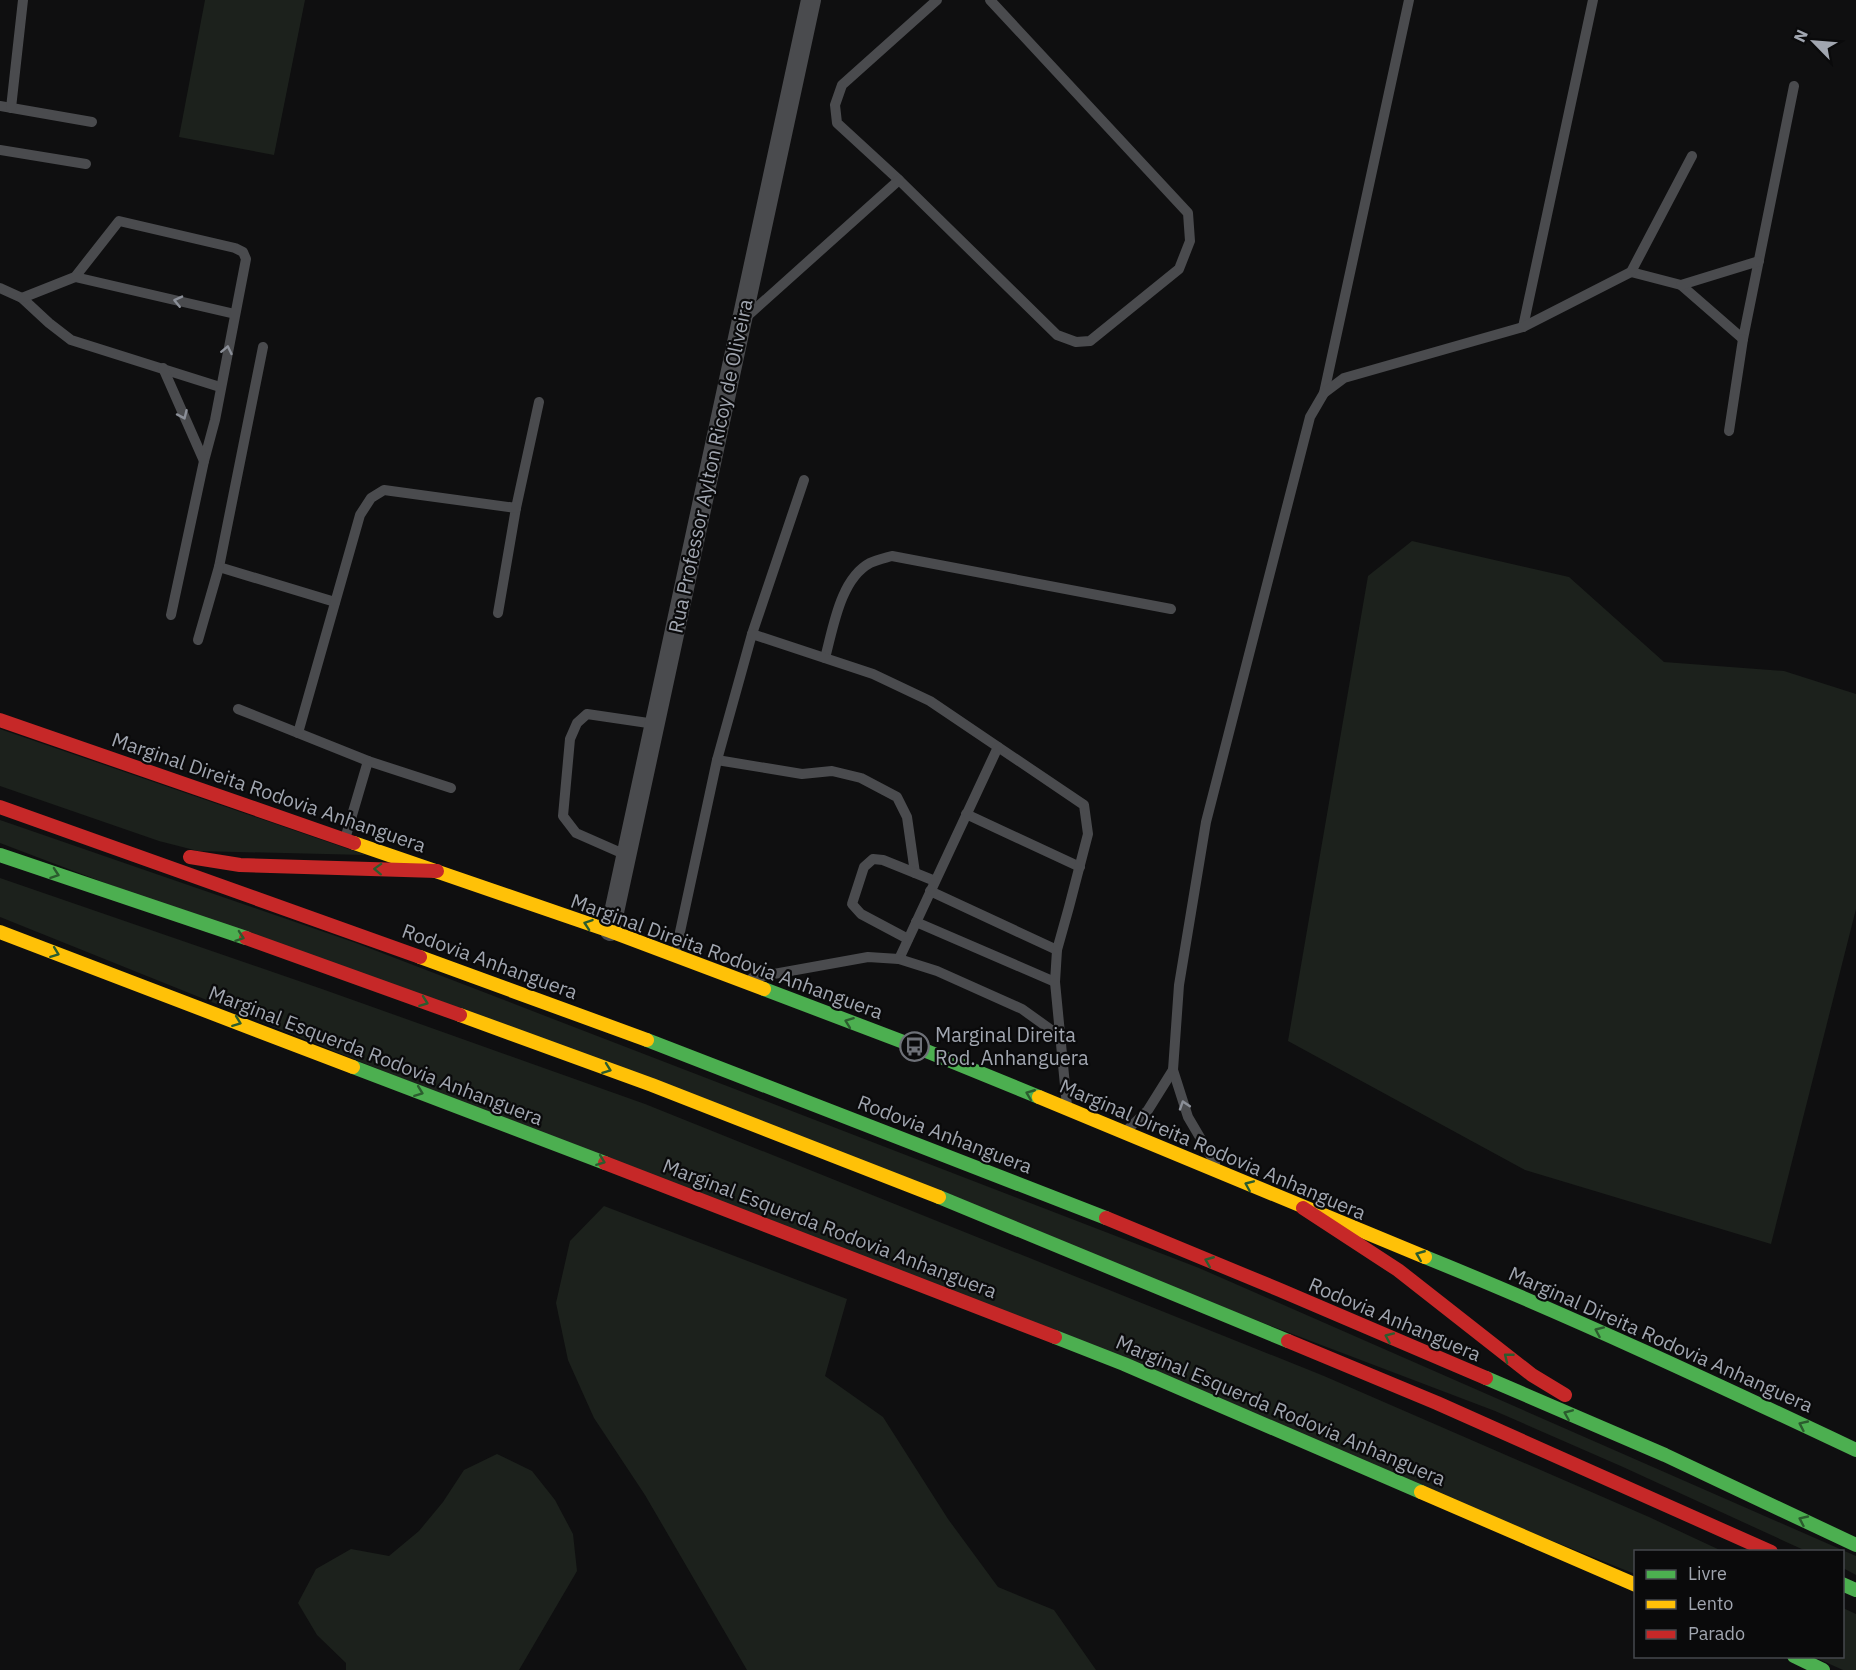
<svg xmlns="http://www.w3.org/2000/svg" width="1856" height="1670" font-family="'IBM Plex Sans',sans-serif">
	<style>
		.green { fill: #1c211c }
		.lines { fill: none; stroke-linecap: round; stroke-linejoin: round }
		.lane { stroke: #4a4b4e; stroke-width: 10 }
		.street { stroke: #4a4b4e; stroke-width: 20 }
		.fast { stroke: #4caf50; stroke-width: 14 }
		.slow { stroke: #ffc107; stroke-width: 14 }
		.jam { stroke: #c62828; stroke-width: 14 }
		.oneway { stroke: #8b8f98 }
		.oneway2 { stroke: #2b5c2e }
		.labels { text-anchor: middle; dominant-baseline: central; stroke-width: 4.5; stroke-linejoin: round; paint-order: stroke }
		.street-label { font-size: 20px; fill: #a1a6b0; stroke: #0a0a0b }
		.poi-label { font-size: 20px; fill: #a1a6b0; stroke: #0a0a0b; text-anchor: start }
	</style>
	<rect width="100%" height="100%" fill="#0f0f10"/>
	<g class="green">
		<polygon points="205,0 305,0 274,155 179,137"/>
		<polygon points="1412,541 1569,577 1664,662 1784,671 1856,694 1856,909 1771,1244 1525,1170 1288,1041 1368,576"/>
		<polygon points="0,729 366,855 198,851 159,841 0,786"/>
		<polygon points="0,820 356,943 1199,1268 1856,1556 1856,1575 1843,1568 1842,1552 1806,1551 1623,1467 1495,1411 0,843"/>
		<polygon points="0,878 322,989 645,1104 1324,1376 1649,1517 1722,1551 1636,1552 1635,1574 0,917"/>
		<polygon points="604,1206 847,1299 825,1376 883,1417 948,1519 998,1587 1054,1610 1096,1670 747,1670 645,1495 594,1418 568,1360 556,1303 570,1241"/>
		<polygon points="497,1454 532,1471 555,1500 573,1534 577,1571 519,1670 346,1670 346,1663 317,1635 298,1603 316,1569 351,1549 389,1556 419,1531 443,1502 464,1470"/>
		<polygon points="1843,1608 1856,1614 1856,1670 1843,1670 1814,1657 1842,1656"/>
	</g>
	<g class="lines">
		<g class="lane">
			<polyline points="937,0 842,85 835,105 837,123 899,180 1057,335 1076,342 1090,341 1179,269 1190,241 1188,213 990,0"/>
			<polyline points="0,106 92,122"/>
			<polyline points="11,108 23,0"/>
			<polyline points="0,150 86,164"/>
			<polyline points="1631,272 1681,285 1743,339 1794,86"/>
			<polyline points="75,277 235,314"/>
			<polyline points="1681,285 1759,261"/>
			<polyline points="0,288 22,298 49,323 71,340 220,387"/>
			<polyline points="22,298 75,277 119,221 235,248 243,252 246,259 215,420 204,461 171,615"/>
			<polyline points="744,319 899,180"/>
			<polyline points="1523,327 1593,0"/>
			<polyline points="263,347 219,567 335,602"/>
			<polyline points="163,368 204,461"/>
			<polyline points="1324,393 1409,0"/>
			<polyline points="1729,431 1743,339"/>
			<polyline points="498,613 516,508"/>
			<polyline points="752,634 804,480"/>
			<polyline points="198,640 219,567"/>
			<path d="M825 658C833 629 840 579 870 563 876 560 885 558 892 556L1171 609"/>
			<polyline points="238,709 368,761"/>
			<polyline points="298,733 360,515 371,498 384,490 516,508 539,402"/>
			<polyline points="717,760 802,774 832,771 861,778 897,797 907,817 915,873"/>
			<polyline points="966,814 1080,867"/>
			<polyline points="345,839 368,761 451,788"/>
			<polyline points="626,855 576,833 563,816 570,739 577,723 587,714 655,724"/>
			<polyline points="930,891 1057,950"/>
			<polyline points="916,922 1055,982"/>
			<polyline points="908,939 861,914 852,904 864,867 873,859 883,860 935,881"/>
			<polyline points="675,955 717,760 752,634 873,674 930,701 1084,805 1088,834 1069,907 1057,950 1055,982 1067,1106"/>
			<polyline points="899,959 998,747"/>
			<polyline points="752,978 868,957 899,959 937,971 1022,1009 1061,1037"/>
			<polyline points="1126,1131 1148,1110 1173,1070"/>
			<polyline points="1215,1163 1188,1117 1173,1070 1179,985 1206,822 1310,417 1324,393 1344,378 1523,327 1631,272 1692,156"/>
		</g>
		<polyline class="street" points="610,931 811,0"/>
		<g class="fast">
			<polyline points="0,855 246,938"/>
			<polyline points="764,989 914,1046 1039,1097"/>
			<polyline points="647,1040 1106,1218"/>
			<polyline points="353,1067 605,1163"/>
			<polyline points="939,1197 1288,1341"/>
			<path d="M1425 1257C1571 1316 1714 1383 1856 1450"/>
			<polyline points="1055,1337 1124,1364 1421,1492"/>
			<polyline points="1486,1378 1665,1455 1856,1545"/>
			<polyline points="1842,1584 1856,1590"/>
			<polyline points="1794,1656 1823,1670"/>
		</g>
		<g class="slow">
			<polyline points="354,843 610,931 764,989"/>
			<polyline points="0,932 353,1067"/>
			<polyline points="420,957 647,1040"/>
			<polyline points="460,1015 652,1085 939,1197"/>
			<polyline points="1039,1097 1425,1257"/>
			<polyline points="1421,1492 1636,1585"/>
		</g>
		<g class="jam">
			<polyline points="0,720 354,843"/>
			<polyline points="0,807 420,957"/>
			<polyline points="190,857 240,865 437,871"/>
			<polyline points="246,938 460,1015"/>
			<polyline points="605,1163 1055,1337"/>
			<polyline points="1303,1208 1398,1270 1532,1375 1565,1395"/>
			<polyline points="1106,1218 1280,1290 1486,1378"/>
			<polyline points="1288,1341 1437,1403 1771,1552"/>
		</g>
	</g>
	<defs><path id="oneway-chevron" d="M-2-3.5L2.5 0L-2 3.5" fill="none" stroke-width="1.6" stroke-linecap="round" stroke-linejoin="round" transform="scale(1.5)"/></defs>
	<g class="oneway">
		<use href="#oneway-chevron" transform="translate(178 301) rotate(-167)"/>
		<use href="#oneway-chevron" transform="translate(227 350) rotate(-78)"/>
		<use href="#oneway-chevron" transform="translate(183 415) rotate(66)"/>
		<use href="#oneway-chevron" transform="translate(1184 1105) rotate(-108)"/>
	</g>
	<g class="oneway2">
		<use href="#oneway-chevron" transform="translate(378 869) rotate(-178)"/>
		<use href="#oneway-chevron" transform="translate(55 874) rotate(19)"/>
		<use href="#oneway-chevron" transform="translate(588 924) rotate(-161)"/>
		<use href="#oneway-chevron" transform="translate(240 937) rotate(19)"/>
		<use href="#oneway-chevron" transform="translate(55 953) rotate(21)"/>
		<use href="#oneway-chevron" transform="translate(424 1002) rotate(20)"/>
		<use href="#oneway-chevron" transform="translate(237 1022) rotate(21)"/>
		<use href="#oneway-chevron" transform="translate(849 1022) rotate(-159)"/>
		<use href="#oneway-chevron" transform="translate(607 1069) rotate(20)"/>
		<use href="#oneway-chevron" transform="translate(419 1092) rotate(21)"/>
		<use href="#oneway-chevron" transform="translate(1030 1094) rotate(-158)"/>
		<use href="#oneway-chevron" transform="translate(601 1161) rotate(21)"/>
		<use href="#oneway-chevron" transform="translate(1249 1185) rotate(-157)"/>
		<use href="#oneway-chevron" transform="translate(1420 1255) rotate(-158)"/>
		<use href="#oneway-chevron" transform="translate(1209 1261) rotate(-158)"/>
		<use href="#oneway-chevron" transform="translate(1599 1331) rotate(-156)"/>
		<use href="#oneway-chevron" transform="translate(1389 1337) rotate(-156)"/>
		<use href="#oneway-chevron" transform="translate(1508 1357) rotate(-142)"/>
		<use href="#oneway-chevron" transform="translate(1568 1414) rotate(-157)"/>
		<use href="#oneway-chevron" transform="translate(1803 1425) rotate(-155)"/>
		<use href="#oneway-chevron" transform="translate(1803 1520) rotate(-155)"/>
	</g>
	<defs>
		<symbol id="bus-ring" viewBox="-11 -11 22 22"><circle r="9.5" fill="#0a0a0b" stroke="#6e7178" stroke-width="1.5"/><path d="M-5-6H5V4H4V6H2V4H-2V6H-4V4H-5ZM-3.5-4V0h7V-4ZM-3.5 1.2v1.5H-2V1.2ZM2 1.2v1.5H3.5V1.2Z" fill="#6e7178"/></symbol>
	</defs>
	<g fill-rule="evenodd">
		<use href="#bus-ring" x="898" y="1030" width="33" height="33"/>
	</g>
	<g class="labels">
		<g class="street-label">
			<text transform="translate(710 466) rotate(-78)">Rua Professor Aylton Ricoy de Oliveira</text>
			<text transform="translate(269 792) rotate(19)">Marginal Direita Rodovia Anhanguera</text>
			<text transform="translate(727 956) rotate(20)">Marginal Direita Rodovia Anhanguera</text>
			<text transform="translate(490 961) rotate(20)">Rodovia Anhanguera</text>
			<text transform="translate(376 1055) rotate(21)">Marginal Esquerda Rodovia Anhanguera</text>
			<text transform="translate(945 1134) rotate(21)">Rodovia Anhanguera</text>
			<text transform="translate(1213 1149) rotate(23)">Marginal Direita Rodovia Anhanguera</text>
			<text transform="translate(830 1228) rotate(21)">Marginal Esquerda Rodovia Anhanguera</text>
			<text transform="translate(1395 1319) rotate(23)">Rodovia Anhanguera</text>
			<text transform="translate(1661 1339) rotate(24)">Marginal Direita Rodovia Anhanguera</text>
			<text transform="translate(1281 1410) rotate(23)">Marginal Esquerda Rodovia Anhanguera</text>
		</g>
		<g class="poi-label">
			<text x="935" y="1034">Marginal Direita<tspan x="935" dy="23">Rod. Anhanguera</tspan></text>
		</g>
	</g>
	<rect x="1634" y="1550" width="210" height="108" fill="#0a0a0b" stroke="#46484d" stroke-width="1.5"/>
	<rect x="1646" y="1570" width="30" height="9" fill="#4caf50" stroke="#46484d" stroke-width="1.5"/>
	<text x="1688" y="1580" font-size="18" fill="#a1a6b0">Livre</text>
	<rect x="1646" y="1600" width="30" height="9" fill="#ffc107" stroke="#46484d" stroke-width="1.5"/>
	<text x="1688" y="1610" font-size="18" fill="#a1a6b0">Lento</text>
	<rect x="1646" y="1630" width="30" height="9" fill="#c62828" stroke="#46484d" stroke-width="1.5"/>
	<text x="1688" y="1640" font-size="18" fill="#a1a6b0">Parado</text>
	<g transform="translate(1814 42) rotate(295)" stroke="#0a0a0b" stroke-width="4.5" paint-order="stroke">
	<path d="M0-4.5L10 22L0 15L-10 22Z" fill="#a1a6b0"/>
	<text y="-9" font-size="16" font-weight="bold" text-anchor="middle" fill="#a1a6b0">N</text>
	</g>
</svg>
